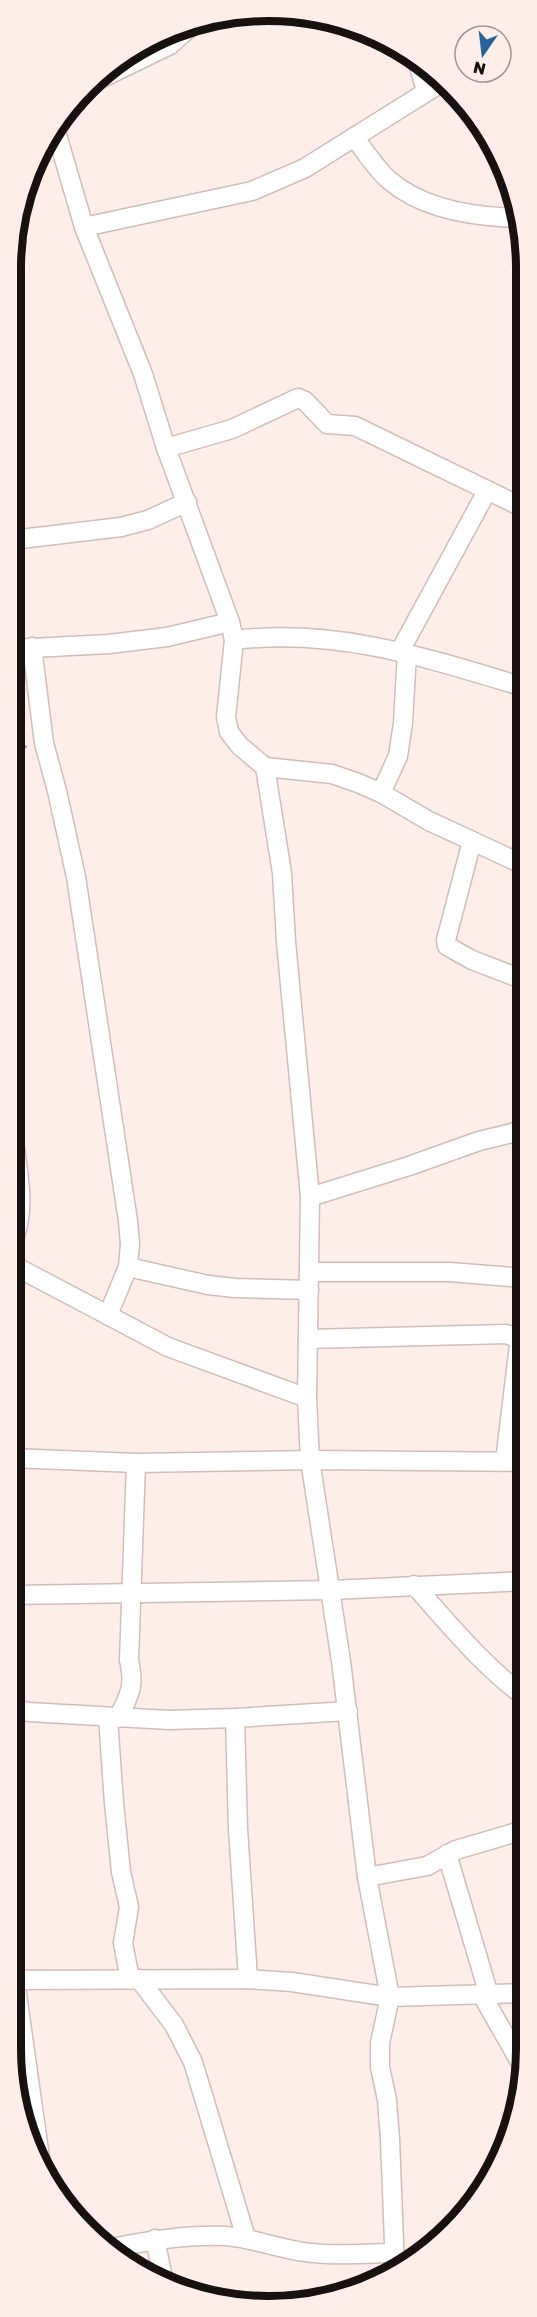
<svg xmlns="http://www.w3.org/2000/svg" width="537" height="2317" font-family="'Golos Text',sans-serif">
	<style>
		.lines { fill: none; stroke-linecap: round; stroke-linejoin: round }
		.minor-casing { stroke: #d1beb9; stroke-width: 21 }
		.path { stroke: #a39794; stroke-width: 3; stroke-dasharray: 3 3; stroke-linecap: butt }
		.minor { stroke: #fff; stroke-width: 18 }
		.rim { fill: none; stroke: #17110f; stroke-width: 8 }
	</style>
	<rect width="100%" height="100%" fill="#fdeee9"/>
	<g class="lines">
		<defs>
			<g id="minor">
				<polyline points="418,63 426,91"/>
				<polyline points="96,81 170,45 196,22"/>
				<polyline points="55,128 84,227 143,374 166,448 230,622 234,640 226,717 229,732 240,746 265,767 282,873 286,942 310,1197 307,1398 310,1460 341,1661 367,1877 390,1997 380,2043 380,2067 387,2100 390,2139 395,2268"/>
				<path d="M354 137C365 151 376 169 389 180 423 210 476 217 519 218"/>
				<polyline points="84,227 252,191 305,168 444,81"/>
				<polyline points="166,448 232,429 298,398 305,401 327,424 355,426 524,508"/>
				<polyline points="12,540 121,527 148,520 187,502"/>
				<path d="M234 640C338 628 427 658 524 687"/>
				<polyline points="32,647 44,743 57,791 76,877 128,1221 130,1244 128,1267 108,1315"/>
				<polyline points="12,649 109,644 167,637 230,622"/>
				<polyline points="400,651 487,491"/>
				<polyline points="265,767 332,774 358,783 381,793 429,821 524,865"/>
				<polyline points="381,793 398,756 403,723 407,653"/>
				<polyline points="472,841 446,940 447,946 472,960 524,980"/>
				<polyline points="310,1197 409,1166 479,1141 524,1130"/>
				<path d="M12 1243C28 1211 17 1164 12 1130"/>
				<polyline points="11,1264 168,1347 307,1398"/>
				<polyline points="128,1267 208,1285 235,1288 309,1290"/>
				<polyline points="309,1272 450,1272 524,1278"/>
				<polyline points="308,1339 506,1334 517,1338 519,1345 505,1461"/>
				<polyline points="11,1458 136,1463 310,1460 524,1462"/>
				<path d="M414 1585C449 1624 482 1665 524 1696"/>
				<polyline points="11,1595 331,1590 524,1581"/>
				<polyline points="11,1708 29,1712 169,1720 235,1718 348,1711"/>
				<polyline points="108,1718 114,1803 121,1872 129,1907 123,1943 130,1979"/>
				<path d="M118 1718C130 1694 135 1687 129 1660L136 1463"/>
				<polyline points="235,1718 238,1829 248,1979"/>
				<polyline points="447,1854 489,1995"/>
				<polyline points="367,1877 427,1866 456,1850 524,1830"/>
				<polyline points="139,1979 174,2025 193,2062 246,2238"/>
				<polyline points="11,1980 248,1979 292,1982 390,1997 524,1993"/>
				<polyline points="15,1980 41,2165"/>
				<polyline points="482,1995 524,2069"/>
				<polyline points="155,2239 164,2283"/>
				<path d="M112 2248C150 2240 188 2234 226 2236 251 2238 274 2247 298 2251 329 2257 362 2253 394 2253"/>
			</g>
		</defs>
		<use href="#minor" class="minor-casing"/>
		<polyline class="path" points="12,750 28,746"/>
		<use href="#minor" class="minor"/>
	</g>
	<path d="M0 0H537V2317H0ZM268 21H269A247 247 0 0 1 516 268V2049A247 247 0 0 1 269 2296H268A247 247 0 0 1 21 2049V268A247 247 0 0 1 268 21Z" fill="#fdeee9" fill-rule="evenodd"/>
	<path class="rim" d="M268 21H269A247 247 0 0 1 516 268V2049A247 247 0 0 1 269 2296H268A247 247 0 0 1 21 2049V268A247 247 0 0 1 268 21Z"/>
	<g transform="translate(483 54) rotate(194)"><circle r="28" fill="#fdeee9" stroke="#a19692" stroke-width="1.5"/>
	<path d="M0-4.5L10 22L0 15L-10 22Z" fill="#25649b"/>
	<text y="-9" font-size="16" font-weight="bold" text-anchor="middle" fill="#17110f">N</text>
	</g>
</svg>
